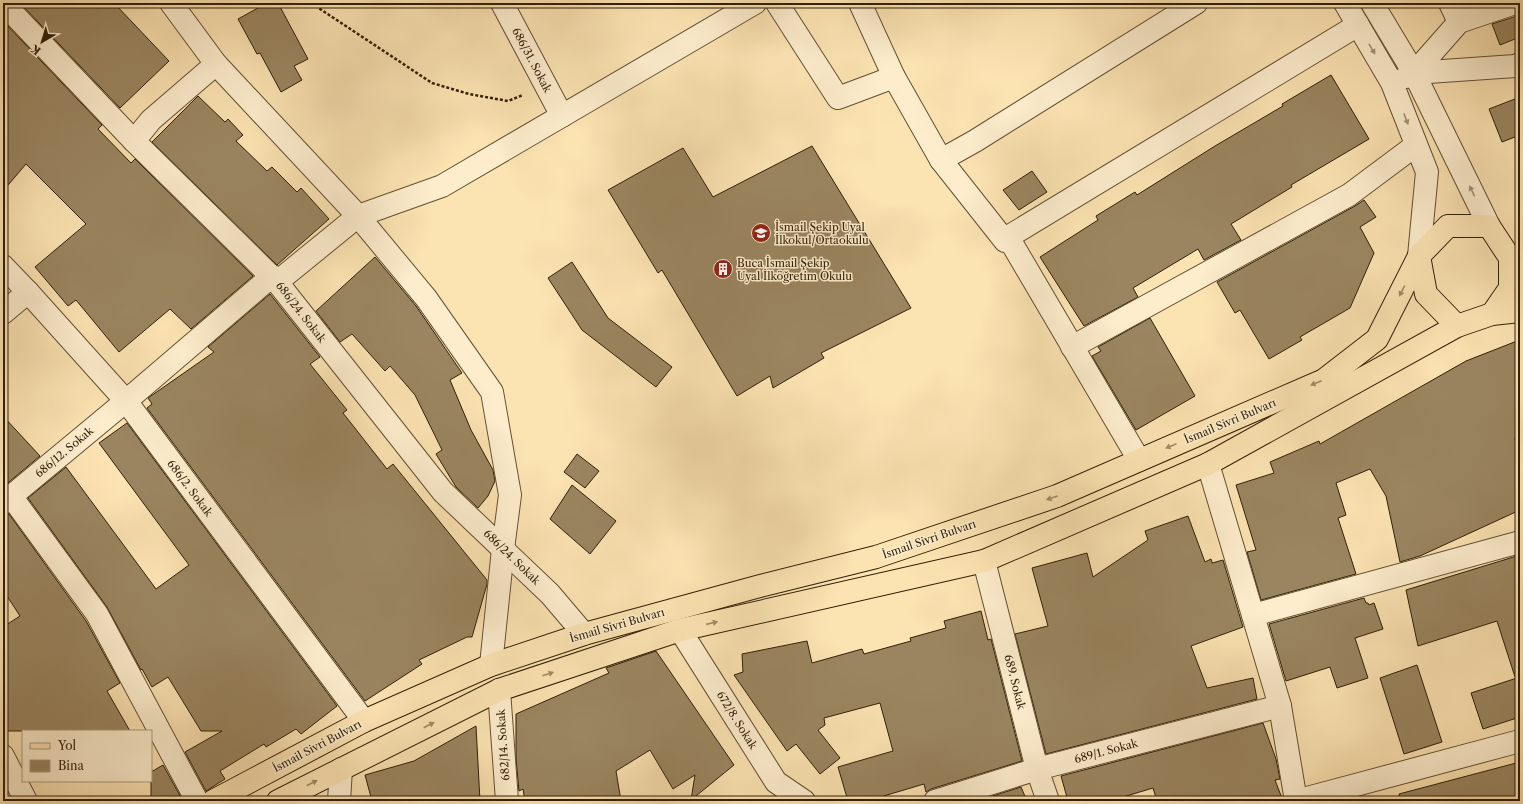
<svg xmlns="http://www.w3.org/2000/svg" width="1523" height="804" font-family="'Libre Caslon Text',serif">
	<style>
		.building { fill: #9a8560; stroke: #301f07 }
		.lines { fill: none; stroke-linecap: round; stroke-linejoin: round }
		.minor-casing { stroke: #635032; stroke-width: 24 }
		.major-casing { stroke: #301f07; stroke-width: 24 }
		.path { stroke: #301f07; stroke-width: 2.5; stroke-dasharray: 3 2; stroke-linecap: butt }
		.minor { stroke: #fdedcd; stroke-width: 22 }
		.major { stroke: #fce3b2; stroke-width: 22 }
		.oneway { fill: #a19074 }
		.oneway2 { fill: #a08b65 }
		.labels { text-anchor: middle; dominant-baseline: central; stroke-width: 3; stroke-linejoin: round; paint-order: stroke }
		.street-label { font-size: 11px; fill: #301f07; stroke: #fdedcd }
		.poi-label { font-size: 11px; fill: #301f07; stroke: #fdedcd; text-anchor: start }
	</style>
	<rect width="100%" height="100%" fill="#fce3b2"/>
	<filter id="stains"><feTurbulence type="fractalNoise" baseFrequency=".005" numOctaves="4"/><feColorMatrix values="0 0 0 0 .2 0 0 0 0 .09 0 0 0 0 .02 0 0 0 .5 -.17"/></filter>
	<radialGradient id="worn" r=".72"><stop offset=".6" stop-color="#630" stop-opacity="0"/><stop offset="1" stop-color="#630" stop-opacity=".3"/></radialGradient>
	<g class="building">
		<polygon points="20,3 114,3 169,61 120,108"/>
		<polygon points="267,3 278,3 308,59 294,66 302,80 281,92 260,53 257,54 238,19"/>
		<polygon points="1517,16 1520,16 1520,37 1500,45 1492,24"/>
		<polygon points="3,21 102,125 98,129 131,163 135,159 253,276 191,329 170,309 119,352 76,300 68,306 35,267 86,224 26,164 3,191"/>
		<polygon points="1331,75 1369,139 1291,185 1292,187 1231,224 1241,240 1204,260 1198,249 1133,288 1138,297 1084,326 1040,257 1098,220 1096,216 1135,192 1137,195 1215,146 1283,106 1282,104"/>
		<polygon points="198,96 225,122 228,119 243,135 236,141 267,171 272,167 297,192 301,188 329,219 277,265 152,142"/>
		<polygon points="1520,97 1520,135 1502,142 1489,109"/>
		<polygon points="812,146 911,308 821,353 824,358 773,388 770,376 737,396 662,270 658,273 608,190 683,148 713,197"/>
		<polygon points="1032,171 1047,192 1019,210 1003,190"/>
		<polygon points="1364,200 1376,217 1360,227 1374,253 1350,308 1300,337 1302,340 1269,359 1240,310 1235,313 1217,282 1355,206"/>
		<polygon points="375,257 416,306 462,373 450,380 471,430 493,470 495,481 488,496 478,508 456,487 436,454 442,450 415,395 390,366 385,371 352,334 340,342 316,311"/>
		<polygon points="572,262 608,318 672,367 656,387 582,330 548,278"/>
		<polygon points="270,294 320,357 310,364 347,410 343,413 387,469 393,464 487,580 487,584 472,637 467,637 419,660 422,664 365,701 147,408 152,404 148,398 214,352 208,347"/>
		<polygon points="1150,318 1195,396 1136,430 1092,356 1101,351 1098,347"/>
		<polygon points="1517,341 1520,371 1520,435 1515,438 1520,474 1520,510 1420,556 1400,562 1386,496 1370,469 1336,483 1346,515 1338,518 1356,574 1261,600 1247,552 1256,550 1236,485 1274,473 1270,462 1319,441 1320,444 1466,361"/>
		<polygon points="3,416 40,456 3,487"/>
		<polygon points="127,423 337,706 301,734 296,729 266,747 264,744 220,771 225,779 206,791 185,752 222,731 201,731 168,677 152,687 142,669 141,670 107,607 28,498 66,467 156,589 189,565 99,443"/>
		<polygon points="577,454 599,471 585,488 564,472"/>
		<polygon points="572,485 616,521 590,554 550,519"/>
		<polygon points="9,514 86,621 120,683 107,691 130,731 3,731 3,627 20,616 3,590 3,515"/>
		<polygon points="1188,516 1205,562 1211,559 1212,563 1223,560 1243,627 1191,646 1207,688 1253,678 1257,699 1046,754 1015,634 1048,626 1032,568 1087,553 1093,577 1148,540 1145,531"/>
		<polygon points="1520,555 1520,676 1515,677 1497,621 1418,646 1406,590"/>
		<polygon points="1364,598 1366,603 1368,603 1369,605 1374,603 1383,629 1355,638 1368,678 1337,688 1330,667 1286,681 1269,624"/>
		<polygon points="981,611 988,640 991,639 1022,761 931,789 926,792 924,784 867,801 848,801 838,767 893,751 880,703 824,718 825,725 818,730 840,758 820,774 796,744 787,751 734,675 743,672 742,654 807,641 812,663 862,649 864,654 911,641 910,638 946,628 944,621"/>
		<polygon points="656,651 734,765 691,800 695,775 673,789 650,750 616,771 621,801 525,801 523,789 519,791 516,759 516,714 609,673 606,668"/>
		<polygon points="1417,665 1442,742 1404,754 1380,678"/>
		<polygon points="1520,677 1520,717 1483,729 1471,693"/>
		<polygon points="1263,723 1276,759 1280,779 1275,780 1283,801 1157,801 1153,788 1110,801 1068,801 1061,776"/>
		<polygon points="476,726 480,801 372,801 365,775 414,761"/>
		<polygon points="1520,762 1520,801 1400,801 1399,794"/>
		<polygon points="163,765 183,801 151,801 151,772"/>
		<polygon points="1021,787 1027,801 977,801"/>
	</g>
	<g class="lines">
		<defs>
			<g id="minor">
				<polyline points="3,3 134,141 277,282 443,492 550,594 584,634"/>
				<polyline points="171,3 216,64 358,216 426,298 492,392 510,495 503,549 491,665"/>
				<polyline points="502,3 562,116"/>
				<polyline points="777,3 838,98 894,77"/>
				<polyline points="860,3 894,77 941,160 975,141 1196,3"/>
				<polyline points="1345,3 1392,83 1427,172 1419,256"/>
				<polyline points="1372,3 1414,73 1489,226"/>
				<polyline points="1450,3 1459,22"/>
				<polyline points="1414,73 1459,22 1515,3 1520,3"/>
				<polyline points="1406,77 1414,73 1515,66 1520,64"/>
				<polyline points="134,141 151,120 216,64"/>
				<polyline points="941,160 1005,241 1008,237 1358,25"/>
				<polyline points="1008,237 1139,460"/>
				<polyline points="3,266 28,292 126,401 364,721"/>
				<polyline points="277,282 358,216 442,186 755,3"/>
				<polyline points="3,313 28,292"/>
				<polyline points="1072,347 1349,195 1416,145"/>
				<polyline points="1208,464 1280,706 1296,801"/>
				<polyline points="11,496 97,614 197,801"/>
				<polyline points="3,503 126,401 272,276"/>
				<polyline points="984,561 1037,769 1048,801"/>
				<polyline points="1253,615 1520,542"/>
				<polyline points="680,630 776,782 804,801"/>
				<polyline points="499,690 507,801"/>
				<polyline points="3,756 26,801"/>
				<polyline points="339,801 341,769"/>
				<polyline points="935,801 1037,769 1280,706"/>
				<polyline points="1296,801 1520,741"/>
			</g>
			<g id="major">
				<polyline points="1457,326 1426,294 1419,256 1448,226 1489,226 1510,258 1510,288 1492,314"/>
				<polyline points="213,801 364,721 491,665 584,634 760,586 876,557 1057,496 1324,380 1377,339 1419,256"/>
				<polyline points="278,801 499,690 680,630 984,561 1208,464 1457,326 1492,314 1520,311"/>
			</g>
		</defs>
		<use href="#minor" class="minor-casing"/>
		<use href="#major" class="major-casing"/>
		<polyline class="path" points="311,3 432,83 469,94 508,101 523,95"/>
		<use href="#minor" class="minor"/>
		<use href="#major" class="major"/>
	</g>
	<defs><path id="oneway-solid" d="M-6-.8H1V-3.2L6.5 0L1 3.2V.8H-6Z"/></defs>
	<g class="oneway">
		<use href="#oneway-solid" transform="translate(1372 49) rotate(59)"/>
		<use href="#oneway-solid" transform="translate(1406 119) rotate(69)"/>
		<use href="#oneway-solid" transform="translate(1472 191) rotate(-116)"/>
	</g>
	<g class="oneway2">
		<use href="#oneway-solid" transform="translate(1402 291) rotate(117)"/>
		<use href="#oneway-solid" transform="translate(1316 383) rotate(157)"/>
		<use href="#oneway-solid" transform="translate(1171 446) rotate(157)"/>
		<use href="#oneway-solid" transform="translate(1052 498) rotate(161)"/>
		<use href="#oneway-solid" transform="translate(712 623) rotate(-13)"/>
		<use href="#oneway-solid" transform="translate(548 674) rotate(-18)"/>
		<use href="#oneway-solid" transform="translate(429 725) rotate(-27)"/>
		<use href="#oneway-solid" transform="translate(312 783) rotate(-27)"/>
	</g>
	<defs>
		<symbol id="school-disc" viewBox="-11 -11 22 22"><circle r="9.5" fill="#8f2418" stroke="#fdedcd"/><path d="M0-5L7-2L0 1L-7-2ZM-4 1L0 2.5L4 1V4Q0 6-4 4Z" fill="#fff"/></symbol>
		<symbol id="building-disc" viewBox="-11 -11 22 22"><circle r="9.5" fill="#8f2418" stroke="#fdedcd"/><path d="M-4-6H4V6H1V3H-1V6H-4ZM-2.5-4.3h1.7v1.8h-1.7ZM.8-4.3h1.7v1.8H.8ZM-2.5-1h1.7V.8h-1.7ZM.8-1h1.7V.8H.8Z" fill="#fff"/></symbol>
	</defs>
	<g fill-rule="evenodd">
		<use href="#school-disc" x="750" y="222" width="22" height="22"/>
		<use href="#building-disc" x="712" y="258" width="22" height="22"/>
	</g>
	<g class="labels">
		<g class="street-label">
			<text transform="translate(532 60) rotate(62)">686/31. Sokak</text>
			<text transform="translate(301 312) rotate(52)">686/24. Sokak</text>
			<text transform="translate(1230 421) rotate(-23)">İsmail Sivri Bulvarı</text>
			<text transform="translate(64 452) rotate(-40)">686/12. Sokak</text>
			<text transform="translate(190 488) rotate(53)">686/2. Sokak</text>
			<text transform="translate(929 539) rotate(-19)">İsmail Sivri Bulvarı</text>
			<text transform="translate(512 557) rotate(44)">686/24. Sokak</text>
			<text transform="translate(617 625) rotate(-16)">İsmail Sivri Bulvarı</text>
			<text transform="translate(1015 682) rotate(76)">689. Sokak</text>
			<text transform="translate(737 720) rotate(58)">672/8. Sokak</text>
			<text transform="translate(503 745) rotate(-94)">682/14. Sokak</text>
			<text transform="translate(317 746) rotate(-28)">İsmail Sivri Bulvarı</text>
			<text transform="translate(1106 751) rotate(-15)">689/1. Sokak</text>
		</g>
		<g class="poi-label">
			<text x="775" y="227">İsmail Şekip Uyal<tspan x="775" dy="13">İlkokul/Ortaokulu</tspan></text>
			<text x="737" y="263">Buca İsmail Şekip<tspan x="737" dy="13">Uyal İlköğretim Okulu</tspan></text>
		</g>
	</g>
	<rect width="1523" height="804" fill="none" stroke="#fce3b2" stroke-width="16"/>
	<rect x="4" y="4" width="1515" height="796" fill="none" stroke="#301f07" stroke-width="2"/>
	<rect x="8" y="8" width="1507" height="788" fill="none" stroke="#301f07"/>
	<rect x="22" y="730" width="130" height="52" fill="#fdedcd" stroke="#ab9b7e"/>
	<rect x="30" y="743" width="20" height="6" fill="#fce3b2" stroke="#ab9b7e"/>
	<text x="58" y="750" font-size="12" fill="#301f07">Yol</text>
	<rect x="30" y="760" width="20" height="12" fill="#9a8560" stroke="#ab9b7e"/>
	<text x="58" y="770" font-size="12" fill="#301f07">Bina</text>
	<g transform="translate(42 42) rotate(218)" stroke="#fdedcd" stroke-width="3" paint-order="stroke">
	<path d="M0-3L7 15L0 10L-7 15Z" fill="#301f07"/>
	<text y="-6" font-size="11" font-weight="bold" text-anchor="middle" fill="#301f07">K</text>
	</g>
	<rect width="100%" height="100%" filter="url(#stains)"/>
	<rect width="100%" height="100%" fill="url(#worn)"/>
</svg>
